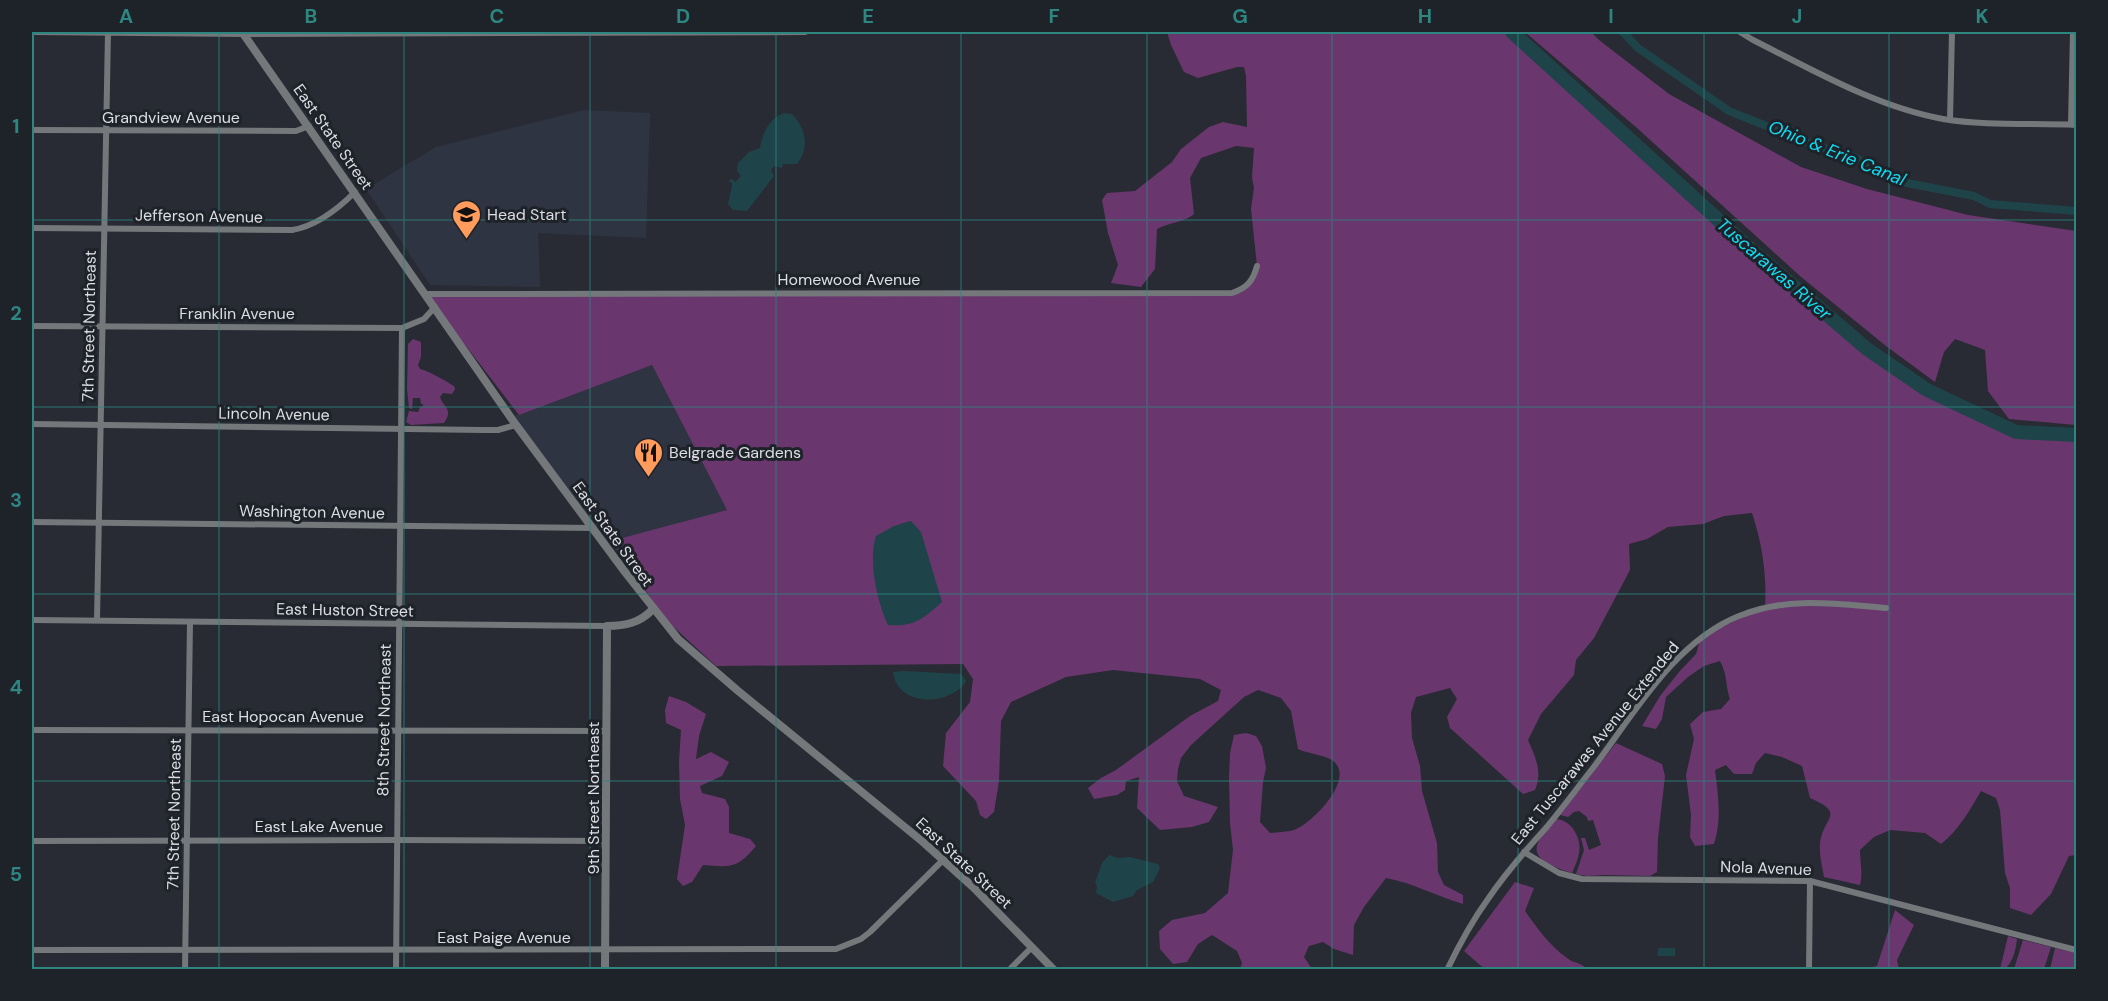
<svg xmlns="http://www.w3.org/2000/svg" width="2108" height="1001" font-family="'DM Sans',sans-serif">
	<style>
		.built { fill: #2e3441 }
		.green { fill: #6a366e; fill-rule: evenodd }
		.water { fill: #1e444a }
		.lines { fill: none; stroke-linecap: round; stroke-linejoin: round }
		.canal { stroke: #1e444a; stroke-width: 8 }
		.river { stroke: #1e444a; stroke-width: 14 }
		.minor { stroke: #74787b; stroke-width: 6 }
		.tertiary { stroke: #74787b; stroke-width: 8 }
		.grid { fill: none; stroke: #2e8680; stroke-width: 1.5; stroke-opacity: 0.55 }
		.labels { text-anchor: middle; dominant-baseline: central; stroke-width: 6; stroke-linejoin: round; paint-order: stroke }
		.street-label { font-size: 16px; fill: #dcdee3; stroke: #1e2229 }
		.poi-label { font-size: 16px; fill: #dcdee3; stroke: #1e2229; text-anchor: start }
		.water-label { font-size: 18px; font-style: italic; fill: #0fddf4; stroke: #1e2229 }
		.neatline { fill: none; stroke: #2e8680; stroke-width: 2 }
		.grid-label { font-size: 20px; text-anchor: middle; font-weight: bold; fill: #2e8680 }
	</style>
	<rect width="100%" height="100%" fill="#282b33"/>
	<g class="built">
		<polygon points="584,110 650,113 646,238 538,233 540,287 430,285 366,189 436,147"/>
		<polygon points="652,365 727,510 604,544 511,417"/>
	</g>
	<g class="green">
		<path d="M1167 32H1512L1747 246 1867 349 1927 390 2016 432 2076 435V855L2069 856 2051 894 2031 915 2010 908V888L2005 873 2000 810 1996 798 1981 791C1970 810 1958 831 1941 844L1925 833 1890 830 1874 837 1860 850C1860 862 1863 874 1860 885L1824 877C1822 866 1819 855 1820 843 1823 817 1847 814 1810 798L1802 766 1782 757 1765 753 1756 763 1752 774H1734L1726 765 1715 770C1718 795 1722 820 1714 844L1695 846 1690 837 1691 815 1686 775 1694 739 1690 724 1703 712 1721 709 1730 699C1725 684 1728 677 1720 661L1704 666 1688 677 1666 697 1662 719 1656 729 1642 726 1660 696 1679 672 1696 654 1701 637 1765 607C1767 575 1762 543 1752 513L1724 516 1703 524 1668 527 1647 539 1629 544 1630 570 1594 638 1576 660 1574 675 1541 714 1528 740C1535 756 1543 772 1535 790L1523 794 1450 728 1447 717 1457 699 1450 688 1416 697 1411 713 1412 738 1420 766 1422 791 1437 843 1438 872 1444 885 1463 895V904C1436 896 1413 883 1386 878L1364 907 1354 925 1353 955 1334 949 1323 942 1309 946 1304 957 1312 969H1240L1242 963 1237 951 1212 935 1198 944 1187 962 1173 964 1160 949 1159 931 1172 920 1205 913 1228 893 1233 850 1230 823 1229 777 1230 753 1234 735 1246 733 1256 736 1262 746 1266 768 1263 782 1260 822 1270 833C1277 832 1287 832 1294 830 1312 824 1360 775 1330 759 1323 755 1306 753 1298 749L1291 711 1281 698 1258 690 1244 697 1191 745 1181 758 1178 769 1177 781 1184 796 1218 807 1209 822 1192 827 1160 830 1137 808 1139 777 1126 781 1125 790 1117 795 1094 799 1088 788 1101 778 1116 770 1190 716 1218 701 1221 690 1200 679 1113 670 1066 677 1011 702 1001 721 999 781 994 812 986 819 980 815 976 801 943 766 946 733 970 702 973 679 963 664 716 666 666 620 611 541 727 510 652 365 519 415 426 294 1226 293 1245 287 1257 266 1251 209 1254 188 1252 178 1254 148 1236 146 1201 158 1190 178 1194 214C1183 223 1170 222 1157 229L1155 269 1141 287 1111 283 1118 265 1108 233 1102 200 1107 193 1135 191 1172 162 1181 149 1209 127 1223 122 1247 127 1246 76 1244 67H1237L1198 78 1184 72 1171 45ZM911 521 895 625 892 527Z"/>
		<polygon points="1525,32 1591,32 1599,40 1669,94 1801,167 1867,189 1968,215 2076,231 2076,425 2009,419 1988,391 1985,350 1955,339 1944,352 1935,382 1886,346 1800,276 1637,128"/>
		<path d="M413 339 421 342V357L418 365 420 369C429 371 446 381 454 386L455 389 452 394 443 393 440 397C443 407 454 409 444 423L411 425 406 422 409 411 418 412 420 407 423 406V404H421L420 398H413L412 409 409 408 407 389 408 344Z"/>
		<path d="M669 696 686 702 706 714 699 736 696 759 711 752 729 762 722 776 700 786 702 793 725 799 729 807V833L750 839 756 846C737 869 731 867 703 865L692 882 683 886 677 879 685 825 680 799 679 762 681 730 666 723 665 710Z"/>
		<polygon points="1616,743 1662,764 1665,776 1658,838 1657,872 1650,876 1605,875 1587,876 1576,874 1584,850 1581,838 1585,838 1589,850 1601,845 1593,820 1588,821 1587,817 1579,811 1574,812 1568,817 1560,815"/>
		<path d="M1556 819C1572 820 1582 839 1579 853 1578 860 1575 866 1572 873 1564 871 1557 868 1549 864 1523 850 1544 835 1556 819Z"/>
		<path d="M1515 882 1534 888 1525 911C1537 928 1550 946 1567 958 1574 964 1579 961 1587 969H1488L1481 966 1464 951Z"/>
		<polygon points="1895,910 1914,925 1897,960 1899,969 1863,969 1877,966"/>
		<path d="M2008 936 2017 939C2016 949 2013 962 2005 969H2000Z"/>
		<polygon points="2023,940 2051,947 2044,969 2014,969"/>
		<polygon points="2055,948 2076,953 2076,969 2050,969"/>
	</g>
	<g class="water">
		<path d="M784 113 792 114C806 129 810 148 797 164H783L782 168 774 166 771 170 774 176 747 211 733 210 728 204 732 186V183L728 181 732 179 735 182 741 176 737 171 738 163 749 152 760 148C762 133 770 118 784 113Z"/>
		<path d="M911 521 921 532 942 602C923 619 914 627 888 625 877 603 868 559 876 536L892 527Z"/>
		<path d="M904 671 961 674 966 681C950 707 897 707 893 672Z"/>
		<polygon points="1109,855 1118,858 1130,857 1158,864 1160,868 1153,882 1137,890 1133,896 1113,902 1096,893 1097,886 1095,883 1102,863"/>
		<polygon points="1659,948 1675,948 1675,956 1658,956 1657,954"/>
	</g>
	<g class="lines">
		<polyline class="canal" points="1623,32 1638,48 1729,111 1814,145 1852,156 1902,182 1974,196 1990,204 2076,211"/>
		<polyline class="river" points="1512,32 1747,246 1867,349 1927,390 2016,432 2076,435"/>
		<g class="minor">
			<polyline points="35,32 244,34 805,32"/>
			<path d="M1740 32 1753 40C1813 70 1876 107 1943 119 1986 126 2033 123 2076 125"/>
			<polyline points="1950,120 1952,32"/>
			<polyline points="2071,124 2073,32"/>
			<polyline points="32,130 296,131 309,126"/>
			<path d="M32 228 292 230C317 226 338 209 355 192"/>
			<path d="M426 294 1232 293C1247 288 1253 281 1257 266"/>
			<polyline points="32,326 402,328 424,319 435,307"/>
			<polyline points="32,424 483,430 498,430 516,425"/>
			<polyline points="32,522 593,528"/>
			<polyline points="32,620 607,626"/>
			<polyline points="97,620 108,32"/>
			<polyline points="32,730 607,731"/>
			<polyline points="32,841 397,840 606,841"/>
			<polyline points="1524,852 1559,873 1582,879 1810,881 2076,950"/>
			<polyline points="32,950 836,949 861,939 870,932 943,860"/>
			<polyline points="185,970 190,622"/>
			<polyline points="396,970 402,328"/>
			<polyline points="1009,970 1032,947"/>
			<path d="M1447 970C1459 945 1472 921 1488 899 1505 874 1525 851 1545 829 1562 809 1577 788 1593 768 1634 714 1674 642 1739 616 1788 596 1836 604 1886 608"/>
			<polyline points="1809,970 1810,881"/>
		</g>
		<g class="tertiary">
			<polyline points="242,32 516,425 625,572 678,639 737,690 923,842 973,887 1054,970"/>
			<path d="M605 970 607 626C625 626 640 623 653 609"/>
		</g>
	</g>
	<path class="grid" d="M219 32V970M404 32V970M590 32V970M776 32V970M961 32V970M1147 32V970M1332 32V970M1518 32V970M1704 32V970M1889 32V970M32 220H2076M32 407H2076M32 594H2076M32 781H2076"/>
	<defs>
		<symbol id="school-pin" viewBox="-11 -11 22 30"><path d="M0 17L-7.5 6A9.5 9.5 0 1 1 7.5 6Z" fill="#ff9b5b" stroke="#1e2229"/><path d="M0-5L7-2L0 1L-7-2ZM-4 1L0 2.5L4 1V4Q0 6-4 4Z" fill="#111"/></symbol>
		<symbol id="restaurant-pin" viewBox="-11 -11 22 30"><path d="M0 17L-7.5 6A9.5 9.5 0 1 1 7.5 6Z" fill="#ff9b5b" stroke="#1e2229"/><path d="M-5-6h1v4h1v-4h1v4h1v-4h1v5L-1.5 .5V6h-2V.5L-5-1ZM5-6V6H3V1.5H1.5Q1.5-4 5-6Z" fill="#111"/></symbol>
	</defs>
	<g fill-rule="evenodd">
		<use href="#school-pin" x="450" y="198" width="33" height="45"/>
		<use href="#restaurant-pin" x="632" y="436" width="33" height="45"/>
	</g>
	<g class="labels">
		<g class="street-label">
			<text x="171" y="117">Grandview Avenue</text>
			<text transform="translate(333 137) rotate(55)">East State Street</text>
			<text transform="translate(199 216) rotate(1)">Jefferson Avenue</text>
			<text x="849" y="279">Homewood Avenue</text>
			<text x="237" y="313">Franklin Avenue</text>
			<text transform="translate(89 326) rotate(-89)">7th Street Northeast</text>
			<text transform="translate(274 414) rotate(1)">Lincoln Avenue</text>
			<text transform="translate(312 512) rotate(1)">Washington Avenue</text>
			<text transform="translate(613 534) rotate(54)">East State Street</text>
			<text transform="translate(345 610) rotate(1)">East Huston Street</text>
			<text x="283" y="716">East Hopocan Avenue</text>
			<text transform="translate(384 720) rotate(-89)">8th Street Northeast</text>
			<text transform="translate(1595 743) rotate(-51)">East Tuscarawas Avenue Extended</text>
			<text transform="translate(593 798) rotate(-90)">9th Street Northeast</text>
			<text transform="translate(174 814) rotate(-89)">7th Street Northeast</text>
			<text x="319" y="826">East Lake Avenue</text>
			<text transform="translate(964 863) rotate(43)">East State Street</text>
			<text transform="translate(1766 868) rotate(2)">Nola Avenue</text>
			<text x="504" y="937">East Paige Avenue</text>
		</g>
		<g class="poi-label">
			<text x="487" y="214">Head Start</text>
			<text x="669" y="452">Belgrade Gardens</text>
		</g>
		<g class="water-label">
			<text transform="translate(1837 153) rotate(22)">Ohio &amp; Erie Canal</text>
			<text transform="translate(1774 269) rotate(41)">Tuscarawas River</text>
		</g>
	</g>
	<rect width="2108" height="1001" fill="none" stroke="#1e2229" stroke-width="66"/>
	<rect x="33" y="33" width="2042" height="935" class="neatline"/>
	<g class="grid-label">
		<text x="126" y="23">A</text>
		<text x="311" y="23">B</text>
		<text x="497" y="23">C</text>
		<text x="683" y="23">D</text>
		<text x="868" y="23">E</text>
		<text x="1054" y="23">F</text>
		<text x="1240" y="23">G</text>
		<text x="1425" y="23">H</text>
		<text x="1611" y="23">I</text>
		<text x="1797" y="23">J</text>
		<text x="1982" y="23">K</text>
		<text x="16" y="133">1</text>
		<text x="16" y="320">2</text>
		<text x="16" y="507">3</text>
		<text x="16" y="694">4</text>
		<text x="16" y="881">5</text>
	</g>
</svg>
